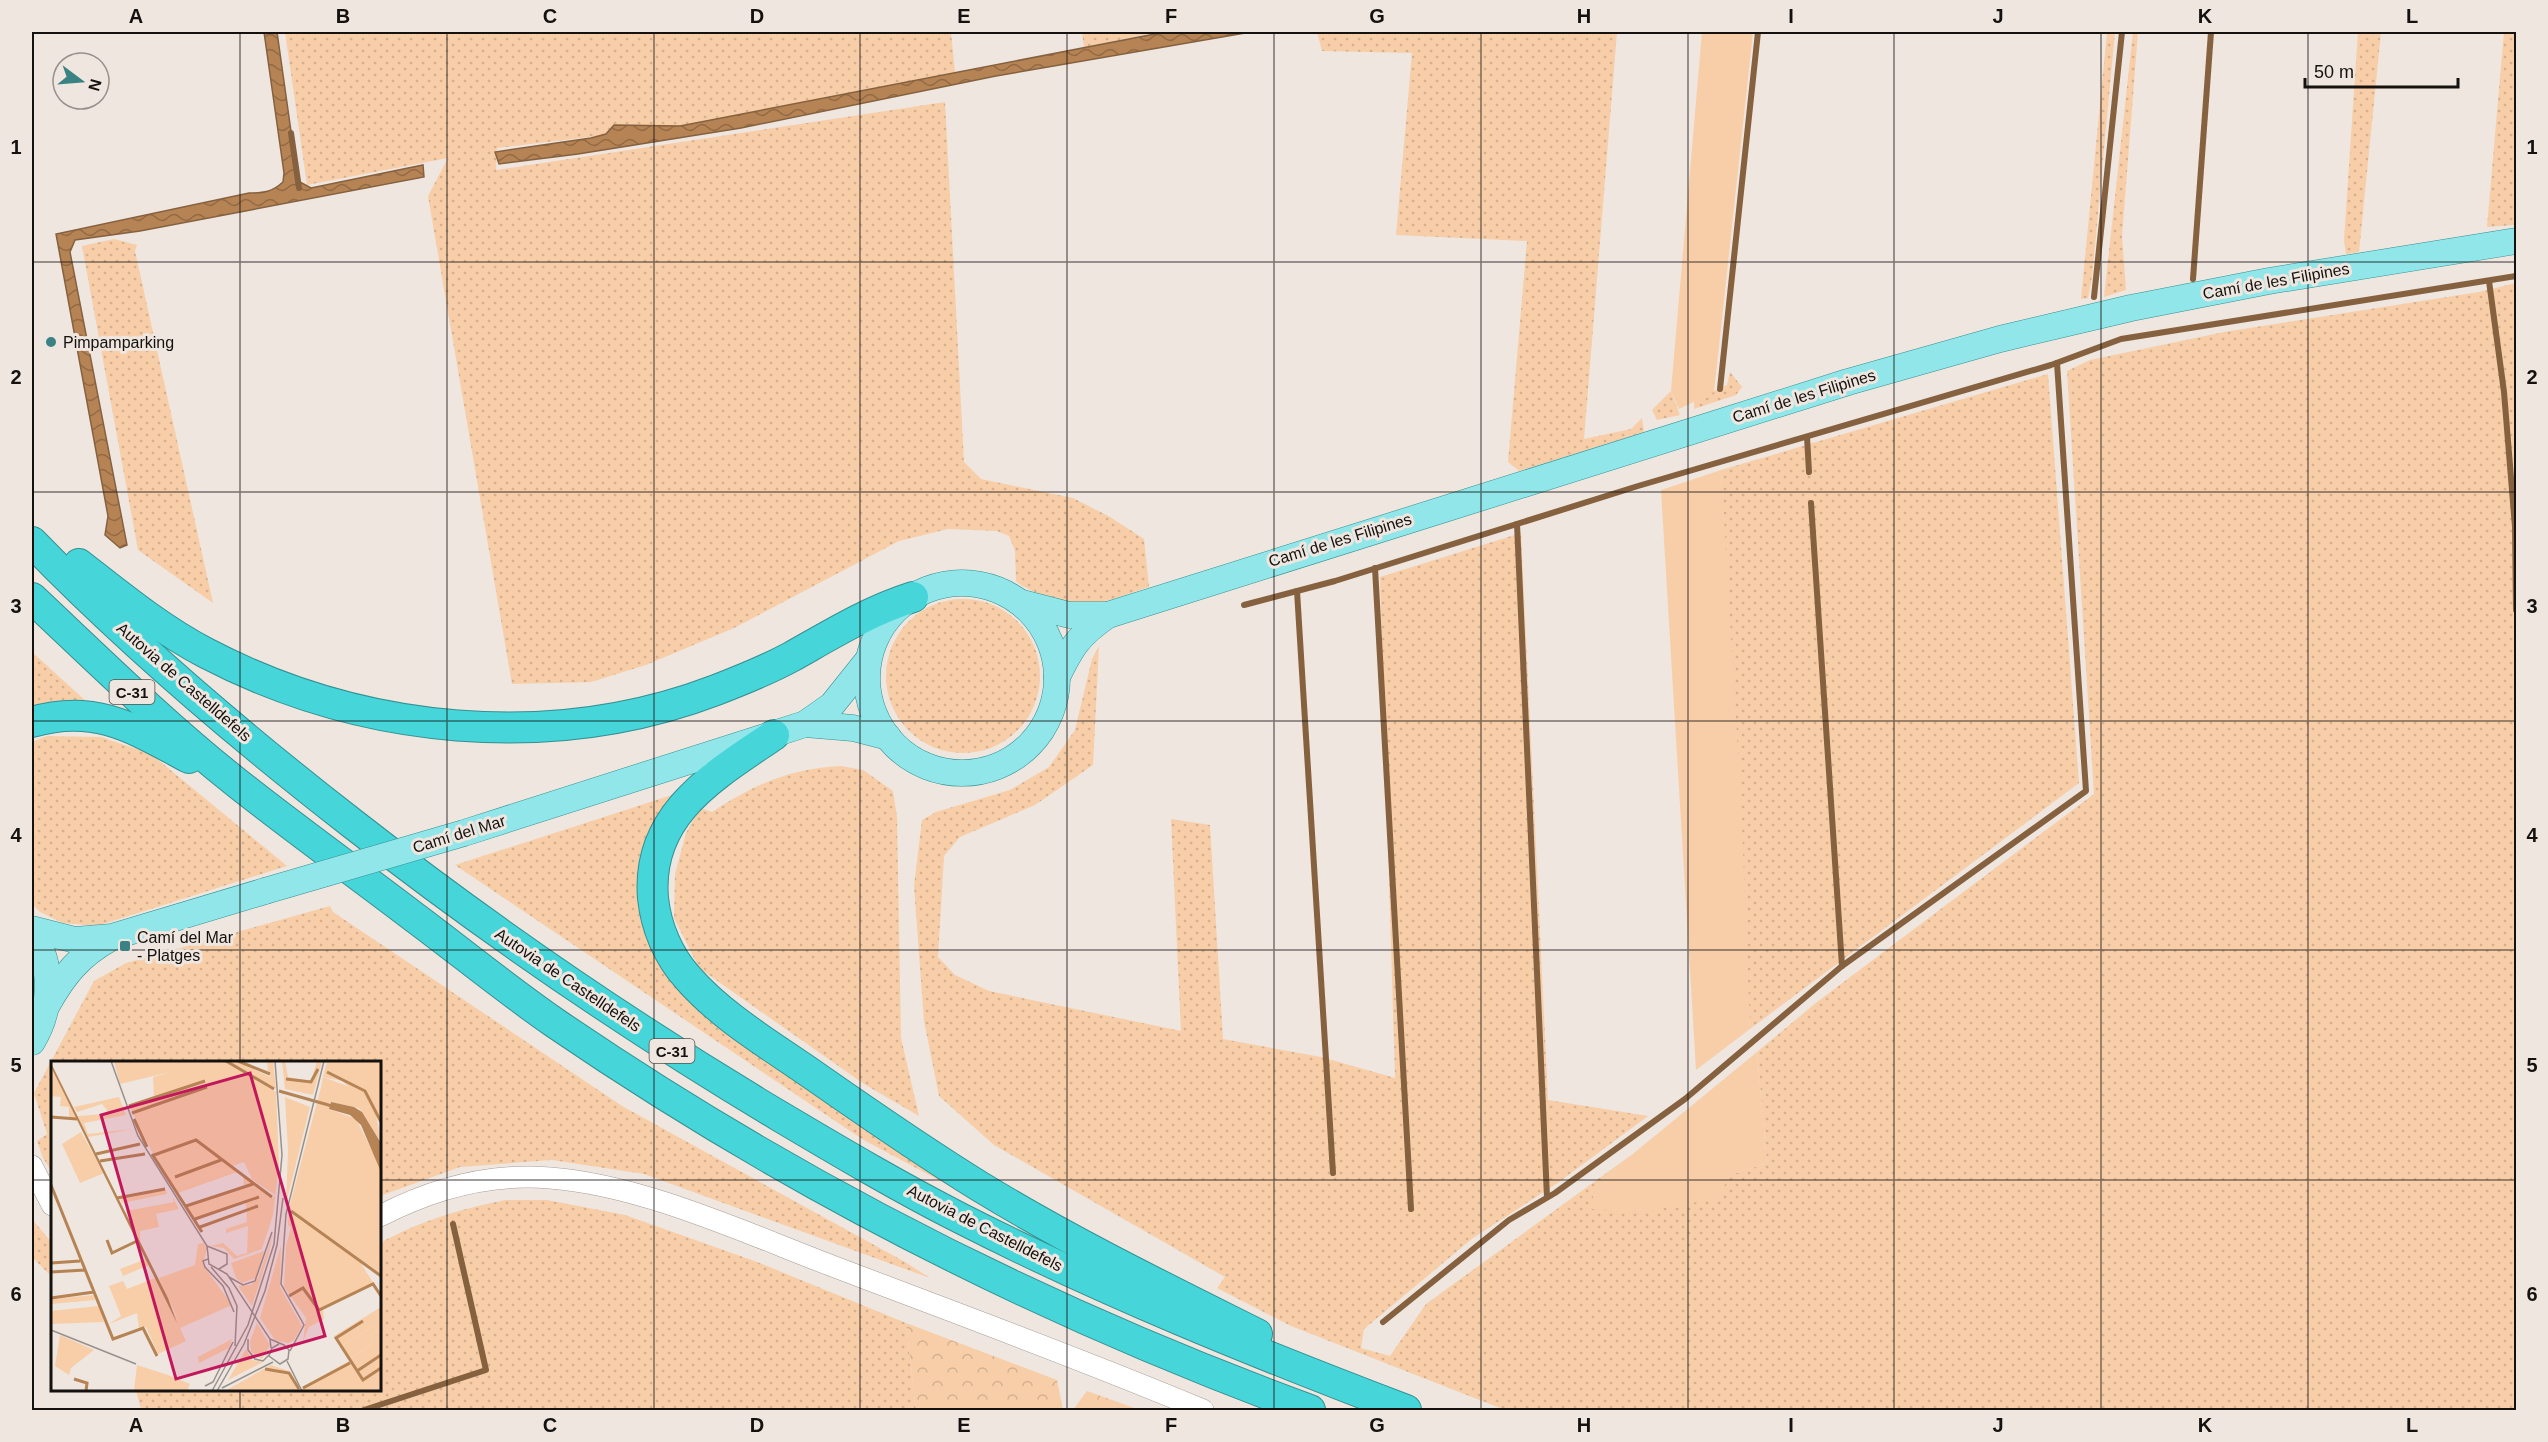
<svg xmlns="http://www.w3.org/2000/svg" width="2548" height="1442" font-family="Helvetica,sans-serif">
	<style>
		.grass { fill: url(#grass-dots) }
		.forest { fill: url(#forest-crowns) }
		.garden { fill: #f8cea8 }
		.water { fill: url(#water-waves); stroke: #85613f; stroke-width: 1.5 }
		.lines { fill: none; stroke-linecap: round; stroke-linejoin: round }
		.stream { stroke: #85613f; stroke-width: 6 }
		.minor-casing { stroke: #a59d97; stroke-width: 22 }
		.major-casing { stroke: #349092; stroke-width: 27 }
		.highway-casing { stroke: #349092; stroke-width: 32 }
		.minor { stroke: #fff; stroke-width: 21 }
		.major { stroke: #90e6e8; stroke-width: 26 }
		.highway { stroke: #46d5d9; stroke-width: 30 }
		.major-bridge-casing { stroke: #349092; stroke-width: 27; stroke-linecap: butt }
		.major-bridge { stroke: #90e6e8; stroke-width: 26 }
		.grid { fill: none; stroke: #14110f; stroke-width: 1.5; stroke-opacity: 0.55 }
		.poi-dot { fill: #3a8284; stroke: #eee6df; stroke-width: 2 }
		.labels { text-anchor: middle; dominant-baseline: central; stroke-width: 6; stroke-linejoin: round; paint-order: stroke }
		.shield { fill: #eee6df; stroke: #55514d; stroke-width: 1.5 }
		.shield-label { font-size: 15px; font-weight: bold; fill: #14110f }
		.street-label { font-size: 16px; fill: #14110f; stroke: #eee6df }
		.poi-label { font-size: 16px; fill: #14110f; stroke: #eee6df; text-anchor: start }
		.inset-river { fill: none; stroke: #b68354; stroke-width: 3 }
		.inset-road { fill: none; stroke: #97918c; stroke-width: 1.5 }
		.view { fill: #c2185b; fill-opacity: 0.15; stroke: #c2185b; stroke-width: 3 }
		.inset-edge { fill: none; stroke: #14110f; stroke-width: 3 }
		.neatline { fill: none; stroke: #14110f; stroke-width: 2 }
		.grid-label { font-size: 20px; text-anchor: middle; font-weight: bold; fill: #14110f }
	</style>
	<defs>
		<pattern id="grass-dots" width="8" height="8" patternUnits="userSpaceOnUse" patternTransform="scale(1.5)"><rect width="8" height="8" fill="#f8cea8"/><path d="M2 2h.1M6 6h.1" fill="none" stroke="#d4b08f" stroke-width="1.8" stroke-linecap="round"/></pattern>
		<pattern id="forest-crowns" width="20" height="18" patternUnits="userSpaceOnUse" patternTransform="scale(1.5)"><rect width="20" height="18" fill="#f8cea8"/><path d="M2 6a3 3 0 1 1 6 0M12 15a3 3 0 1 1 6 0" fill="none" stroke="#d4b08f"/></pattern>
		<pattern id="water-waves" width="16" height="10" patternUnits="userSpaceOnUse" patternTransform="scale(1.5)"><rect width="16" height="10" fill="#b68354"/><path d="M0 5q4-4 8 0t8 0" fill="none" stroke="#936a44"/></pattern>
	</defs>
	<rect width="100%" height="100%" fill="#eee6df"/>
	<g class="grass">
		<path d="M285 32H951L955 72 680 126 497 148 496 170 945 102 964 462 981 479 1073 498 1110 517 1144 539 1149 587C1130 593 1110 601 1090 605 1074 608 1027 592 1016 581L1015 551 1009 536 997 531 948 529 899 541 734 628 646 665 591 682 512 684 428 196 448 158 307 185Z"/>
		<polygon points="1082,32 1149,32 1149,34 1084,47"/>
		<polygon points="1317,32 1617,32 1584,439 1631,429 1642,418 1644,432 1519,471 1508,462 1527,241 1396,235 1412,53 1322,51"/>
		<polygon points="2107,32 2115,32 2092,277 2088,298 2081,299"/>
		<polygon points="2133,32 2138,32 2122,236 2126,290 2104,297"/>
		<polygon points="2358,32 2381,32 2359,252 2346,254 2344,240"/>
		<polygon points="2504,32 2516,32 2516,225 2487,227"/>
		<polygon points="114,239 137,245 135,251 213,603 138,550 82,246"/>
		<polygon points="2516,283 2516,1410 1505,1410 1291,1326 1217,1288 1225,1277 994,1145 939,1096 924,1021 914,886 922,820 936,812 1010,790 1049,767 1075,730 1092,659 1099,646 1093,765 1035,805 960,837 944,856 938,957 955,975 989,991 1181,1031 1171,819 1210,825 1223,1039 1321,1057 1395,1078 1380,577 1521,533 1548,1100 1648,1116 1559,1182 1473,1238 1364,1329 1361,1348 1390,1356 1426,1304 1634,1153 1593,1196 1727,1176 1767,1163 1757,1052 1817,1002 2094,794 2067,371 2090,360 2224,332 2479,292"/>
		<polygon points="1730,372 1742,387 1736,395 1694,409 1694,401 1727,385"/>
		<polygon points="2048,374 2079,783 1750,1029 1721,470"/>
		<polygon points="1671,391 1680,415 1657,420 1652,410"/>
		<circle cx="963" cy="676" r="77"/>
		<polygon points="32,652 88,703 32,706"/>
		<polygon points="47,736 101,737 151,754 287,866 97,926 63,923 40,912 32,904 32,742"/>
		<path d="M841 766 863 770 893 791 897 817 901 1038 919 1116 864 1084 699 968 674 918 675 874 686 833 700 808 712 812C755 784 789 769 841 766Z"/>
		<polygon points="672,795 652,835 648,937 1047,1238 862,1139 455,865"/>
		<polygon points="330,906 333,912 622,1106 905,1262 930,1278 644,1174 552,1160 460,1167 380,1196 380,1062 52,1062 52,1172 43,1158 37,1141 47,1134 34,1093 94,981 126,963"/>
		<path d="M505 1200H547L625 1215 757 1262 906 1323 916 1410H141L136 1390H380V1243C423 1220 457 1210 505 1200Z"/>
		<polygon points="32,1219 52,1243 52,1277 32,1257"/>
	</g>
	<g class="forest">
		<polygon points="906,1323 1057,1380 1063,1410 916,1410"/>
		<polygon points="1087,1391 1140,1410 1073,1410"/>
	</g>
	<g class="garden">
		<polygon points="1702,32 1753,32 1714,392 1679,409 1671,391"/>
		<polygon points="1721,470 1741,801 1750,1029 1696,1070 1661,490"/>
		<polygon points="1757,1052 1767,1163 1728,1176 1720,1198 1642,1212 1592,1209 1593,1196 1634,1153"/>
	</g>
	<g class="water">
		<path d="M264 32H277L298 181 311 188 423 165 424 177 140 231 75 240 70 252 127 545 120 548 105 535 108 516 56 234 249 193C264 193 272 192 283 182L284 173Z"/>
		<polygon points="1165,32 1251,32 996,76 741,128 578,154 499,164 495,152 591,138 606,134 614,125 680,126"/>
	</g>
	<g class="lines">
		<g class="stream">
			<polyline points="291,133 299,188"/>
			<polyline points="2193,279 2211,32"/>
			<polyline points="2489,281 2504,392 2515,527 2516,610"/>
			<polyline points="2094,297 2122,32"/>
			<polyline points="1720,389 1758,32"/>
			<polyline points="1807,437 1809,472"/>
			<polyline points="1811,503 1842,966"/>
			<polyline points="1517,524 1547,1197"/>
			<polyline points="1375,568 1411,1209"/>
			<polyline points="1297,591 1333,1173"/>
			<polyline points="1244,605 1335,581 1638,486 2051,365 2121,339 2516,276"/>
			<polyline points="1383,1322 1509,1220 1555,1193 1685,1099 1842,966 2086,791 2057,363"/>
			<polyline points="364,1410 486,1370 453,1224"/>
		</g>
		<defs>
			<g id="minor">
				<polyline points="32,1166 52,1205"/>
				<path d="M380 1216C432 1189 491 1173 550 1178 643 1185 748 1234 835 1267 958 1314 1082 1359 1203 1410"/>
			</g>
			<g id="major">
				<circle cx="962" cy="678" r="95"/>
				<polyline points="1019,602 1069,615 1108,615 1848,382 2000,339 2131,308 2269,281 2516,241"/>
				<path d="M1057 677C1072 646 1079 635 1108 615"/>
				<polyline points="805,724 853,728 888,737"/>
				<polyline points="464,833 805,724 832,705 868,660"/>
				<polyline points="32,929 75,940 112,937 265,891"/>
				<path d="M32 932C54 966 52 1009 32 1042"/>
				<path d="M47 1005C64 975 79 956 109 939"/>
			</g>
			<g id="highway">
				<path d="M32 542C131 644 241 737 353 824 490 931 632 1028 781 1117 840 1152 899 1187 960 1218 1105 1292 1254 1352 1406 1410"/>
				<path d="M79 564C120 596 160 629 206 653 361 734 551 753 716 690 742 680 767 670 791 657 832 634 869 611 913 597"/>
				<path d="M32 598C99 661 165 726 237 783 295 829 355 872 414 917 461 952 507 990 555 1023 789 1183 1045 1313 1310 1410"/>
				<path d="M32 722C95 703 135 729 189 758"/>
				<path d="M774 735C714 776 646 814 653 898 656 927 668 956 688 978 723 1018 772 1046 816 1077 869 1114 924 1152 979 1186 1069 1241 1163 1287 1257 1334"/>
			</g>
		</defs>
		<use href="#minor" class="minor-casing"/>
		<use href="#major" class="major-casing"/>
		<use href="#highway" class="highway-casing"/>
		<use href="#minor" class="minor"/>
		<use href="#major" class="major"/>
		<use href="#highway" class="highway"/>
		<defs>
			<polyline id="major-bridge" points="265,891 464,833"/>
		</defs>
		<use href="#major-bridge" class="major-bridge-casing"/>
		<use href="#major-bridge" class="major-bridge"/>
	</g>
	<path class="grid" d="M240 32V1062M447 32V1410M654 32V1410M860 32V1410M1067 32V1410M1274 32V1410M1481 32V1410M1688 32V1410M1894 32V1410M2101 32V1410M2308 32V1410M32 262H2516M32 492H2516M32 721H2516M32 950H2516M32 1180H52M380 1180H2516M240 1390V1410"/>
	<g class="poi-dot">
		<circle cx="51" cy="342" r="6"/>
		<rect x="119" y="940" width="12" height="12" rx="3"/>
	</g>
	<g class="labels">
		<g class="shield">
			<rect x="109.5" y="680" width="45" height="24" rx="4.5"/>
			<rect x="649.5" y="1039" width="45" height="24" rx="4.5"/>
		</g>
		<g class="shield-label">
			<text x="132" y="692">C-31</text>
			<text x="672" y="1051">C-31</text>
		</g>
		<g class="street-label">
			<text transform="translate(2276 281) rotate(-10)">Camí de les Filipines</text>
			<text transform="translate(1804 396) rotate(-17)">Camí de les Filipines</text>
			<text transform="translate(1340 540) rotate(-17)">Camí de les Filipines</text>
			<text transform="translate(184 682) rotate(41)">Autovia de Castelldefels</text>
			<text transform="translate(459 834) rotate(-17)">Camí del Mar</text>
			<text transform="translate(568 980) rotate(34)">Autovia de Castelldefels</text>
			<text transform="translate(985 1228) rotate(27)">Autovia de Castelldefels</text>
		</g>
		<g class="poi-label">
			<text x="63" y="342">Pimpamparking</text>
			<text x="137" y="937">Camí del Mar<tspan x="137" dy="18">- Platges</tspan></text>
		</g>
	</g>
	<g transform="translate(51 1061)">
		<rect width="330" height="330" fill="#eee6df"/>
		<path d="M63 0H173L225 31 228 104 222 154 211 188 183 198 173 187 159 185 172 182 186 195 196 192 197 165 175 172V168L196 161 195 142 144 158 135 145 193 125 192 114 222 137 224 134 196 115 201 118 193 101 182 105 145 78 102 93 78 45 103 36 102 16 119 11 69 23ZM176 0H185L219 16V11L189 0 217 10 216 0H222L225 28ZM231 0H234L237 16 260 20 266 0H271L262 34 234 28ZM276 0H330V57L325 53 330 81 308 47 279 41 278 45V48L305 58 326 99 330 111V213L238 147 270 26 305 32 302 38 312 39 297 25 291 20 272 16ZM0 6 14 35 26 58H18V46L9 45 10 36 0 35ZM68 36 75 54 33 62 37 73 82 68 37 76 26 55 55 53 56 49 51 43 26 51 23 46ZM234 36 259 46 235 143 237 89ZM30 71 53 112 29 122 11 83ZM145 80 180 106 123 126 103 95ZM121 135 128 148 105 153 108 166 89 170V181L75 150 123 141ZM266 170 309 201 323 223 272 248 273 258 258 266 252 280 255 257 233 226 235 185ZM222 173 217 195 201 245 187 225 200 224 207 217ZM152 182 156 187 152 204 181 244 129 267 135 280 107 293 95 266 88 268 86 252 58 263 70 255 58 225 72 220 76 228 104 217 128 261 108 217 144 204 147 183ZM230 184 229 226 251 265 243 279 237 282 224 279 209 257ZM213 190 205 217 191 222 185 217 180 202ZM95 198 98 204 72 215 69 208ZM330 260V268L319 274 322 282 299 298 291 285ZM206 262 219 284 211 298 200 291 199 280ZM9 274 43 289 20 307 18 314 4 305ZM181 278 178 287 148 302 147 296ZM195 288 201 299 212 301 177 319ZM330 295V330H252L251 326 298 300 307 311ZM86 304 117 314 139 323 136 330H83ZM220 304 238 310 250 330H174Z" fill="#f8cea8"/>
		<path d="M287 1 301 6 306 17 318 19 329 46 324 45 315 28 280 10ZM272 16 307 29 312 39 310 42 298 41 303 33 300 31 279 33 270 27ZM238 150 266 170 258 180 235 185 240 166 237 164Z" fill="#f8cea8"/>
		<path d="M151 5 156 16 141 21 128 11ZM180 106 186 111 127 132 123 126ZM115 129 116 133 71 142 69 137ZM43 234 44 239 0 243V238ZM48 245 53 261 0 263V250ZM330 246V260L291 285 283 275ZM330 268V295L307 311 299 298 322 282 319 274Z" fill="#f8cea8"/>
		<path d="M0 2 117 237 126 262 0 6ZM280 41 303 46 311 51 330 82V111L310 64 299 54 278 48Z" fill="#b68354"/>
		<path class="inset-river" d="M175 0 223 28M187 0 219 13M276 11 314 30 330 61M235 18 260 21 267 8M228 30 281 45M78 45 154 20M81 52 156 26M0 56 26 58M83 58 96 86M45 93 89 83M101 93 151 171M103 94 145 79 221 136M49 100 94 93M124 116 170 99M0 124 62 278 92 267 106 295M66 137 114 128M135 145 202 123M240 150 330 215M144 158 208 136M149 166 207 145M56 179 61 192 86 180M0 202 29 200M0 211 34 209M238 235 252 227 268 249 322 223 330 235M0 237 43 231M312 260 285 277 312 319 330 307M214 308 238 312 248 328M306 310 330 294M23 318 36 322 35 330M252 327 299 302"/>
		<path class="inset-road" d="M60 0 87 75 156 185 158 203 176 213 219 278 220 287M156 185 176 193V203L168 208M157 198 152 200 154 206 172 225 183 251M160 206 178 227 186 245 184 285M178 216 192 224 204 220 221 171M0 269 85 303M197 278V289L204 298 212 300 218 294M219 278 233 284 238 289 237 298 229 303 218 295 221 287 228 283M239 290 253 264 230 223 235 153 273 0M236 300 251 330M154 325 162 321 182 281M171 327 222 301M161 330 197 264 223 183 231 94 224 0M166 330 193 283 214 230 226 184 232 137"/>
		<path class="view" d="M199 12 274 275 125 318 50 54Z"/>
		<rect width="330" height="330" class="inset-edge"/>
	</g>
	<rect width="2548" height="1442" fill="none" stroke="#eee6df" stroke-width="66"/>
	<g transform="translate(81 81) rotate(106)"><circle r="28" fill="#eee6df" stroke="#97918c" stroke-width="1.5"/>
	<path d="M0-4.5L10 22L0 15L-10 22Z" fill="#3a8284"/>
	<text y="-9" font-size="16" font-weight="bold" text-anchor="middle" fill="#14110f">N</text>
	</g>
	<path d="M2305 78v9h153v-9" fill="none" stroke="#14110f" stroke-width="3"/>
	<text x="2314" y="78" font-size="18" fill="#14110f" stroke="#eee6df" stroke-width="4.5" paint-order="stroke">50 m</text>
	<rect x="33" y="33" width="2482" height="1376" class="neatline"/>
	<g class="grid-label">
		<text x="136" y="23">A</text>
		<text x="343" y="23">B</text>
		<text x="550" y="23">C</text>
		<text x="757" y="23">D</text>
		<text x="964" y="23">E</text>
		<text x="1171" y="23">F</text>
		<text x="1377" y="23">G</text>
		<text x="1584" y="23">H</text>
		<text x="1791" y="23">I</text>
		<text x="1998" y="23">J</text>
		<text x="2205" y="23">K</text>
		<text x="2412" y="23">L</text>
		<text x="16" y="154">1</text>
		<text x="2532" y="154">1</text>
		<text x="16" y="384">2</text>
		<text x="2532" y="384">2</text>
		<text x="16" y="613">3</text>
		<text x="2532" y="613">3</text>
		<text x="16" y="842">4</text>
		<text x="2532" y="842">4</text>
		<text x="16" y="1072">5</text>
		<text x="2532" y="1072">5</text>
		<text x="16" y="1301">6</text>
		<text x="2532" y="1301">6</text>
		<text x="136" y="1432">A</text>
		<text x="343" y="1432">B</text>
		<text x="550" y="1432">C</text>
		<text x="757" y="1432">D</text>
		<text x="964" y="1432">E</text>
		<text x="1171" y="1432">F</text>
		<text x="1377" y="1432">G</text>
		<text x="1584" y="1432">H</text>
		<text x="1791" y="1432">I</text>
		<text x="1998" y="1432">J</text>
		<text x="2205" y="1432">K</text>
		<text x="2412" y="1432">L</text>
	</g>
</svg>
